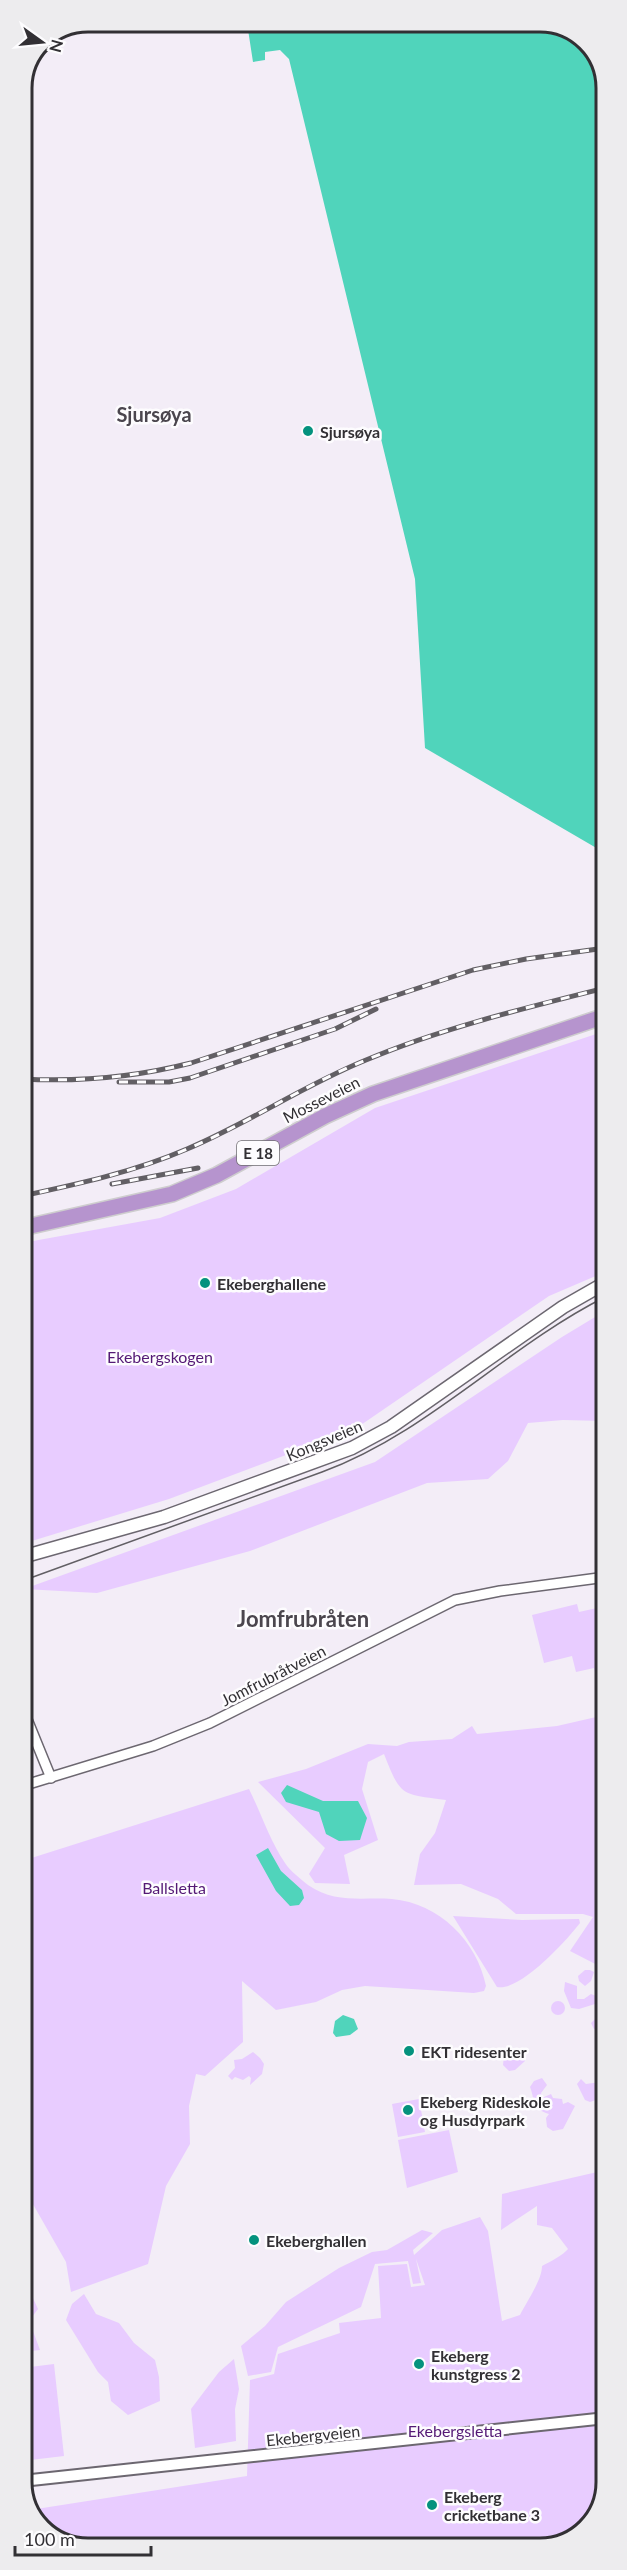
<svg xmlns="http://www.w3.org/2000/svg" width="627" height="2570" font-family="Lato,sans-serif">
	<style>
		.green { fill: #e8ccff }
		.water { fill: #50d4bb }
		.lines { fill: none; stroke-linecap: round; stroke-linejoin: round }
		.minor-casing { stroke: #6c6770; stroke-width: 12 }
		.tertiary-casing { stroke: #6c6770; stroke-width: 14 }
		.secondary-casing { stroke: #6c6770; stroke-width: 15 }
		.trunk-casing { stroke: #cecdce; stroke-width: 18 }
		.minor { stroke: #fff; stroke-width: 9 }
		.tertiary { stroke: #fff; stroke-width: 10 }
		.secondary { stroke: #fff; stroke-width: 12 }
		.trunk { stroke: #b694ce; stroke-width: 15 }
		.tram { stroke: #625f64; stroke-width: 1.5 }
		.rail-casing { stroke: #625f64; stroke-width: 5 }
		.rail { stroke: #fdfcfe; stroke-width: 3; stroke-dasharray: 9; stroke-linecap: butt }
		.poi-dot { fill: #04927e; stroke: #fdfcfe; stroke-width: 2 }
		.labels { text-anchor: middle; dominant-baseline: central; stroke-width: 5; stroke-linejoin: round; paint-order: stroke }
		.shield { fill: #fdfcfe; stroke: #6f6d71; stroke-width: 1.5 }
		.shield-label { font-size: 15px; font-weight: bold; fill: #323034 }
		.poi-label { font-size: 16px; font-weight: bold; fill: #323034; stroke: #fdfcfe; text-anchor: start }
		.street-label { font-size: 16px; fill: #323034; stroke: #fdfcfe }
		.park-label { font-size: 16px; fill: #541975; stroke: #fdfcfe }
		.quarter-label { font-size: 20px; font-weight: bold; fill: #4b464e; stroke: #fdfcfe }
		.district-label { font-size: 22px; font-weight: bold; fill: #4b464e; stroke: #fdfcfe }
		.rim { fill: none; stroke: #323034; stroke-width: 3 }
	</style>
	<rect width="100%" height="100%" fill="#f3edf7"/>
	<g class="green">
		<polygon points="605,1031 605,1272 549,1296 355,1429 169,1499 22,1544 22,1243 160,1218 236,1189 375,1108"/>
		<polygon points="605,1311 605,1421 563,1420 528,1423 508,1461 488,1479 427,1483 250,1551 97,1593 24,1589 375,1462 562,1337"/>
		<path d="M577 1604 579 1612 606 1606V1978L599 1973 603 1968 570 1951 593 1917 583 1914H516L498 1899 461 1884 414 1885 420 1854 435 1833 446 1800C401 1794 401 1797 384 1754L368 1762 362 1789 378 1840 344 1855 350 1884 315 1883 309 1874 325 1848 258 1782 306 1769 368 1744 397 1746 409 1742 452 1739 472 1726 477 1734 557 1726 605 1715 594 1668 576 1672 572 1656 544 1663 532 1615Z"/>
		<path d="M249 1789C261 1813 270 1841 285 1863 290 1871 301 1879 308 1885 335 1904 362 1897 392 1899 439 1903 477 1941 486 1986L484 1991 474 1993 365 1986 342 1990 316 2002 276 2010 242 1981 243 2042 205 2076 196 2074 189 2106 190 2144 166 2186 148 2264 71 2292 66 2262 22 2185V1861Z"/>
		<path d="M453 1916 522 1920 579 1919 580 1923C567 1940 520 1992 497 1987Z"/>
		<polygon points="585,1970 590,1970 594,1972 591,1981 585,1986 579,1981 578,1976"/>
		<polygon points="565,1982 577,1986 577,1999 584,1999 591,1994 599,1997 595,2004 579,2009 571,2008 564,1991"/>
		<circle cx="558" cy="2008" r="7"/>
		<polygon points="606,2008 606,2030 602,2027 594,2029 591,2023"/>
		<polygon points="515,2049 521,2049 525,2061 515,2070 509,2071 503,2065 504,2056"/>
		<polygon points="253,2052 260,2058 264,2064 262,2074 250,2085 251,2078 249,2076 243,2080 235,2077 232,2080 228,2076 235,2068 234,2060 242,2059"/>
		<polygon points="606,2073 604,2097 590,2102 585,2100 577,2084 581,2079 586,2084 600,2082"/>
		<path d="M542 2078 547 2085 541 2093 542 2098 551 2094 553 2098 562 2099 563 2104 568 2102 575 2106 563 2129 553 2131 547 2127 546 2118 549 2114C531 2108 536 2103 530 2087L534 2081Z"/>
		<polygon points="419,2099 425,2132 398,2137 392,2104"/>
		<polygon points="449,2130 458,2172 407,2188 398,2140"/>
		<path d="M606 2170V2482L590 2526 552 2548H80L41 2530 30 2510 247 2476 250 2380 274 2374 278 2354 340 2333 339 2323 381 2318 378 2266 407 2264 411 2287 425 2285 416 2259 421 2283 413 2284 408 2261 375 2264 361 2307 278 2347 271 2372 248 2376 241 2346 265 2326 286 2302 339 2268 372 2252 387 2250 422 2230 433 2233 413 2250 414 2255 442 2230 480 2217 488 2231 502 2321 520 2315C527 2301 542 2280 542 2266 550 2262 563 2255 568 2249L552 2228 537 2225V2206L501 2230 502 2194Z"/>
		<polygon points="22,2286 28,2287 38,2309 32,2317 33,2331 40,2350 22,2352"/>
		<polygon points="84,2294 96,2314 119,2323 134,2343 155,2360 159,2377 160,2401 128,2415 111,2401 108,2382 98,2372 66,2320 72,2304"/>
		<polygon points="234,2359 239,2389 235,2409 236,2441 195,2448 191,2409 219,2372"/>
		<polygon points="54,2364 64,2456 22,2461 22,2368"/>
	</g>
	<g class="water">
		<polygon points="242,21 547,22 586,40 605,75 605,853 425,748 415,579 289,59 280,50 265,52 265,60 253,62 247,23 242,23"/>
		<polygon points="287,1785 323,1801 358,1801 367,1818 360,1840 339,1841 326,1834 319,1812 286,1802 281,1793"/>
		<polygon points="268,1848 281,1871 302,1890 304,1898 299,1905 290,1906 276,1891 256,1855"/>
		<polygon points="343,2015 354,2019 358,2029 350,2035 336,2037 333,2033 335,2021"/>
	</g>
	<g class="lines">
		<defs>
			<g id="minor">
				<polyline points="22,1707 51,1778"/>
				<polyline points="22,1786 153,1746 210,1723 455,1600 500,1591 606,1577"/>
			</g>
			<polyline id="tertiary" points="22,2481 606,2418"/>
			<polyline id="secondary" points="22,1557 164,1517 352,1448 391,1427 563,1307 605,1283"/>
			<polyline id="trunk" points="22,1228 172,1194 217,1175 325,1116 373,1094 605,1016"/>
		</defs>
		<use href="#minor" class="minor-casing"/>
		<use href="#tertiary" class="tertiary-casing"/>
		<use href="#secondary" class="secondary-casing"/>
		<use href="#trunk" class="trunk-casing"/>
		<use href="#minor" class="minor"/>
		<use href="#tertiary" class="tertiary"/>
		<use href="#secondary" class="secondary"/>
		<use href="#trunk" class="trunk"/>
		<path class="tram" d="M22 1581 322 1472C428 1433 506 1347 605 1297"/>
		<defs>
			<g id="rail">
				<path d="M22 1079C79 1082 136 1077 191 1063L473 970 526 959 605 948"/>
				<polyline points="119,1082 169,1082 190,1078 335,1029 376,1009"/>
				<polyline points="112,1184 198,1168"/>
				<path d="M22 1196C78 1184 134 1172 187 1149 249 1123 304 1085 366 1060 442 1028 525 1008 605 988"/>
			</g>
		</defs>
		<use href="#rail" class="rail-casing"/>
		<use href="#rail" class="rail"/>
	</g>
	<g class="poi-dot">
		<circle cx="308" cy="431" r="6"/>
		<circle cx="205" cy="1283" r="6"/>
		<circle cx="409" cy="2051" r="6"/>
		<circle cx="408" cy="2110" r="6"/>
		<circle cx="254" cy="2240" r="6"/>
		<circle cx="419" cy="2364" r="6"/>
		<circle cx="432" cy="2505" r="6"/>
	</g>
	<g class="labels">
		<rect class="shield" x="237" y="1141" width="42" height="24" rx="4.5"/>
		<g class="shield-label">
			<text x="258" y="1153">E 18</text>
		</g>
		<g class="poi-label">
			<text x="320" y="431">Sjursøya</text>
			<text x="217" y="1283">Ekeberghallene</text>
			<text x="421" y="2051">EKT ridesenter</text>
			<text x="420" y="2101">Ekeberg Rideskole<tspan x="420" dy="18">og Husdyrpark</tspan></text>
			<text x="266" y="2240">Ekeberghallen</text>
			<text x="431" y="2355">Ekeberg<tspan x="431" dy="18">kunstgress 2</tspan></text>
			<text x="444" y="2496">Ekeberg<tspan x="444" dy="18">cricketbane 3</tspan></text>
		</g>
		<g class="street-label">
			<text transform="translate(321 1099) rotate(-27)">Mosseveien</text>
			<text transform="translate(324 1440) rotate(-23)">Kongsveien</text>
			<text transform="translate(273 1675) rotate(-27)">Jomfrubråtveien</text>
			<text transform="translate(313 2435) rotate(-6)">Ekebergveien</text>
		</g>
		<g class="park-label">
			<text x="160" y="1356">Ekebergskogen</text>
			<text x="174" y="1887">Ballsletta</text>
			<text x="455" y="2430">Ekebergsletta</text>
		</g>
		<g class="quarter-label">
			<text x="154" y="414">Sjursøya</text>
		</g>
		<g class="district-label">
			<text x="303" y="1618">Jomfrubråten</text>
		</g>
	</g>
	<path d="M0 0H627V2570H0ZM88 32H540A56 56 0 0 1 596 88V2482A56 56 0 0 1 540 2538H88A56 56 0 0 1 32 2482V88A56 56 0 0 1 88 32Z" fill="#edecee" fill-rule="evenodd"/>
	<path class="rim" d="M88 32H540A56 56 0 0 1 596 88V2482A56 56 0 0 1 540 2538H88A56 56 0 0 1 32 2482V88A56 56 0 0 1 88 32Z"/>
	<g transform="translate(42 42) rotate(105)" stroke="#fdfcfe" stroke-width="4.5" paint-order="stroke">
	<path d="M0-4.5L10 22L0 15L-10 22Z" fill="#323034"/>
	<text y="-9" font-size="16" font-weight="bold" text-anchor="middle" fill="#323034">N</text>
	</g>
	<path d="M15 2546v9h136v-9" fill="none" stroke="#323034" stroke-width="3"/>
	<text x="24" y="2546" font-size="18" fill="#323034" stroke="#fdfcfe" stroke-width="4.5" paint-order="stroke">100 m</text>
</svg>
